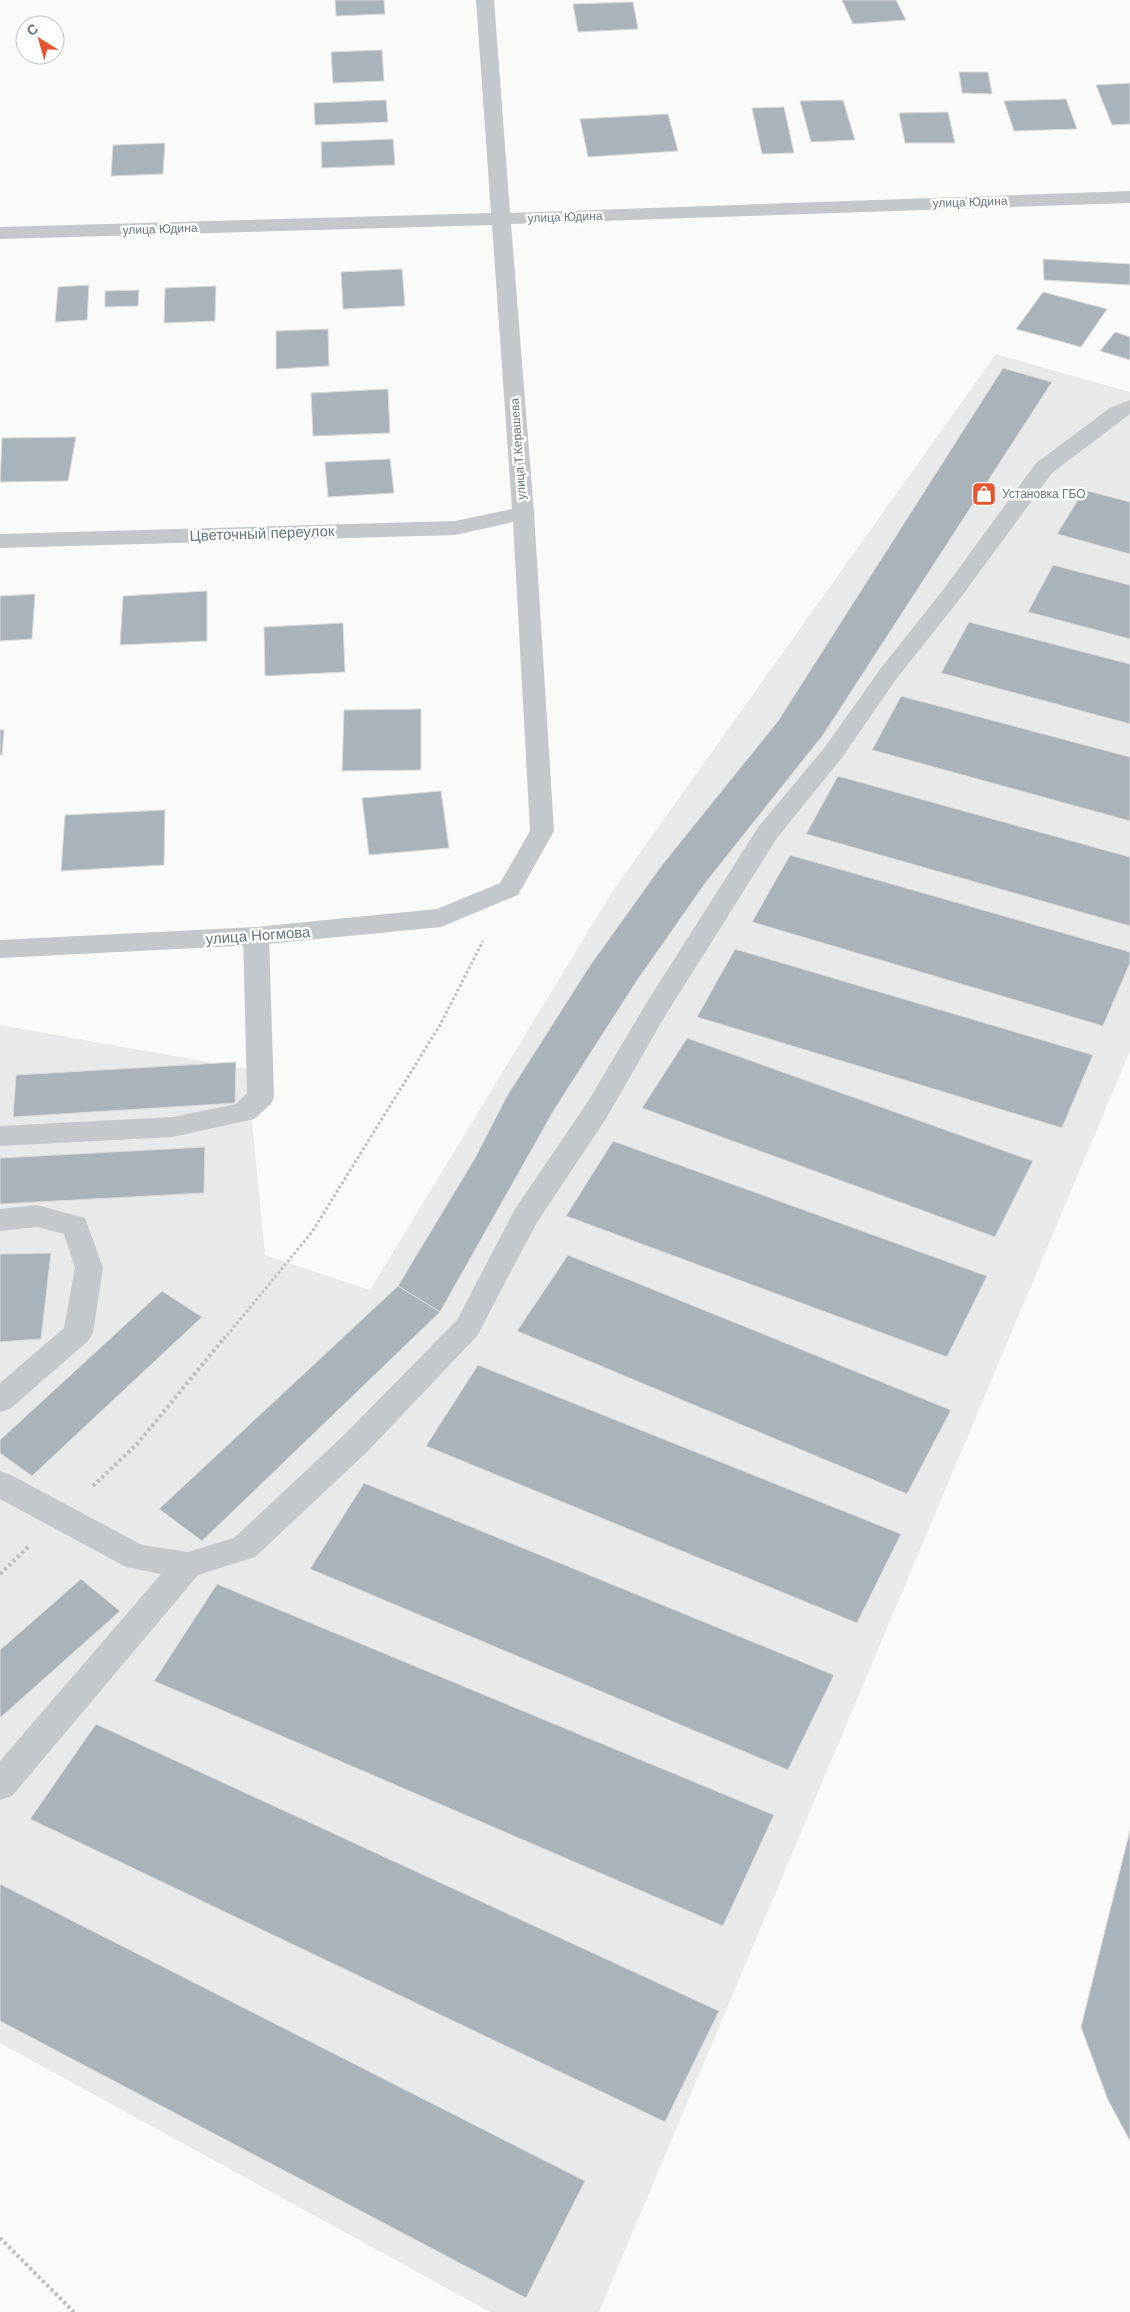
<svg xmlns="http://www.w3.org/2000/svg" width="1130" height="2312" font-family="Arial,sans-serif">
	<style>
		.built { fill: #e8e9e9 }
		.building { fill: #aab3b9; stroke: #dcdcda }
		.lines { fill: none; stroke-linecap: round; stroke-linejoin: round }
		.path-far1 { stroke: #bbbfc2; stroke-width: 3; stroke-dasharray: 2.5 2.5; stroke-linecap: butt }
		.path { stroke: #bbbfc2; stroke-width: 4; stroke-dasharray: 3 3; stroke-linecap: butt }
		.lane { fill: #c3c8cc; fill-rule: evenodd }
		.street { fill: #c3c8cc; fill-rule: evenodd }
		.labels { text-anchor: middle; dominant-baseline: central; stroke-width: 5; stroke-linejoin: round; paint-order: stroke }
		.far-street-label { font-size: 12px; fill: #657683; stroke: #fff }
		.far-poi-label { font-size: 12px; fill: #657683; stroke: #fff; text-anchor: start }
		.street-label { font-size: 15px; fill: #657683; stroke: #fff }
	</style>
	<rect width="100%" height="100%" fill="#fafaf8"/>
	<polygon class="built" points="996,354 1130,392 1130,1051 599,2312 490,2312 0,2043 0,1025 247,1069 265,1255 370,1290 612,892"/>
	<g class="building">
		<polygon points="335,0 384,0 385,14 336,16"/>
		<polygon points="842,0 896,0 906,20 853,24"/>
		<polygon points="633,2 638,29 578,32 573,4"/>
		<polygon points="382,50 384,81 333,83 331,52"/>
		<polygon points="959,72 988,72 992,94 962,93"/>
		<polygon points="1130,83 1130,124 1112,125 1096,85"/>
		<polygon points="1066,99 1077,129 1014,131 1004,101"/>
		<polygon points="386,100 388,122 315,125 314,103"/>
		<polygon points="843,100 855,140 811,142 800,101"/>
		<polygon points="784,107 794,153 762,154 752,108"/>
		<polygon points="948,112 955,143 905,143 899,113"/>
		<polygon points="668,114 678,151 588,157 580,119"/>
		<polygon points="393,139 395,165 322,168 321,142"/>
		<polygon points="165,143 163,174 111,176 113,145"/>
		<polygon points="1043,259 1130,264 1130,285 1044,280"/>
		<polygon points="402,269 405,306 343,309 341,272"/>
		<polygon points="89,285 87,320 55,322 58,287"/>
		<polygon points="216,286 215,321 164,323 165,288"/>
		<polygon points="139,290 138,306 105,307 105,291"/>
		<polygon points="1043,292 1107,309 1081,347 1016,329"/>
		<polygon points="328,329 329,366 276,369 276,331"/>
		<polygon points="1115,332 1130,337 1130,360 1100,351"/>
		<polygon points="1003,368 1052,382 823,735 706,882 636,982 554,1110 440,1312 398,1286 475,1158 507,1096 589,967 662,865 778,721"/>
		<polygon points="388,389 390,433 313,436 311,393"/>
		<polygon points="76,437 68,481 0,482 2,438"/>
		<polygon points="390,459 394,493 328,497 325,462"/>
		<polygon points="1084,490 1130,502 1130,554 1057,534"/>
		<polygon points="1053,565 1130,585 1130,639 1028,612"/>
		<polygon points="207,591 207,641 120,645 123,596"/>
		<polygon points="35,594 32,639 0,641 0,596"/>
		<polygon points="969,622 1130,664 1130,724 941,673"/>
		<polygon points="343,623 345,672 265,676 264,627"/>
		<polygon points="901,696 1130,757 1130,821 872,750"/>
		<polygon points="421,709 421,770 342,771 344,710"/>
		<polygon points="0,730 4,730 2,755 0,755"/>
		<polygon points="838,776 1130,857 1130,926 806,834"/>
		<polygon points="441,791 449,848 369,855 362,798"/>
		<polygon points="165,810 164,865 61,871 65,815"/>
		<polygon points="790,855 1130,952 1130,963 1103,1026 752,922"/>
		<polygon points="735,949 1093,1055 1062,1128 697,1017"/>
		<polygon points="687,1038 1033,1161 995,1237 642,1108"/>
		<polygon points="236,1062 235,1103 13,1117 16,1075"/>
		<polygon points="613,1141 987,1276 947,1357 566,1216"/>
		<polygon points="205,1147 204,1193 0,1204 0,1158"/>
		<polygon points="51,1253 41,1339 0,1342 0,1254"/>
		<polygon points="568,1255 951,1410 907,1494 517,1331"/>
		<polygon points="398,1286 440,1312 202,1541 159,1509"/>
		<polygon points="162,1291 202,1317 32,1476 0,1453 0,1440"/>
		<polygon points="478,1365 901,1534 857,1623 426,1446"/>
		<polygon points="364,1483 834,1675 788,1770 310,1569"/>
		<polygon points="81,1579 120,1611 0,1718 0,1650"/>
		<polygon points="217,1584 774,1815 723,1926 154,1681"/>
		<polygon points="96,1724 719,2011 665,2122 30,1819"/>
		<polygon points="1130,1830 1130,2141 1108,2100 1081,2027"/>
		<polygon points="0,1884 585,2181 526,2298 0,2021"/>
	</g>
	<g class="lines">
		<polyline class="path-far1" points="224,1339 312,1232 440,1025 483,941"/>
		<g class="path">
			<polyline points="93,1486 138,1443 225,1337"/>
			<polyline points="0,1574 28,1547"/>
			<polyline points="0,2238 74,2312"/>
		</g>
		<g class="lane">
			<polygon points="1130,400 1130,414 1052,473 959,600 897,678 841,759 777,838 665,1016 607,1117 536,1224 477,1336 367,1452 255,1557 198,1575 12,1796 0,1800 0,1761 161,1574 126,1567 0,1499 0,1471 11,1475 142,1545 188,1552 234,1538 345,1434 457,1320 515,1209 587,1103 647,1002 759,826 825,747 881,668 943,590 1036,463 1110,408"/>
			<polygon points="256,927 265,930 269,936 274,1097 271,1104 254,1119 173,1137 0,1146 0,1126 173,1117 236,1104 247,1093 243,936 247,930"/>
			<polygon points="37,1205 85,1218 103,1268 93,1333 88,1341 10,1409 0,1412 0,1383 64,1328 75,1268 64,1234 37,1227 0,1231 0,1209"/>
		</g>
		<polygon class="street" points="476,0 494,0 510,213 1130,191 1130,203 511,224 534,513 554,831 518,895 441,927 256,945 0,958 0,940 256,927 437,909 500,883 530,831 513,522 455,535 0,548 0,534 455,521 512,509 492,225 0,239 0,227 491,213"/>
	</g>
	<defs>
		<symbol id="shop-square" viewBox="-11 -11 22 22"><rect x="-9" y="-9" width="18" height="18" rx="4" fill="#e4572e" stroke="#fff"/><path d="M-5-2.5h2.3a2.7 3.5 0 0 1 5.4 0H5L5.5 6h-11ZM-1.5-2.5h3a1.5 2.3 0 0 0-3 0Z" fill="#fff"/></symbol>
	</defs>
	<g fill-rule="evenodd">
		<use href="#shop-square" x="970" y="480" width="28" height="28"/>
	</g>
	<g class="labels">
		<g class="far-street-label">
			<text transform="translate(970 202) rotate(-2)">улица Юдина</text>
			<text transform="translate(565 217) rotate(-2)">улица Юдина</text>
			<text transform="translate(160 229) rotate(-2)">улица Юдина</text>
			<text transform="translate(518 449) rotate(-94)">улица Т.Керашева</text>
		</g>
		<g class="far-poi-label">
			<text x="1002" y="494">Установка ГБО</text>
		</g>
		<g class="street-label">
			<text transform="translate(262 533) rotate(-2)">Цветочный переулок</text>
			<text transform="translate(258 935) rotate(-4)">улица Ногмова</text>
		</g>
	</g>
	<g transform="translate(40 40) rotate(323)"><circle r="24" fill="#ffffff" stroke="#c1c8cd"/>
	<path d="M0-4L9 19L0 12L-9 19Z" fill="#e4572e"/>
	<text y="-8" font-size="14" font-weight="bold" text-anchor="middle" fill="#657683">С</text>
	</g>
</svg>
